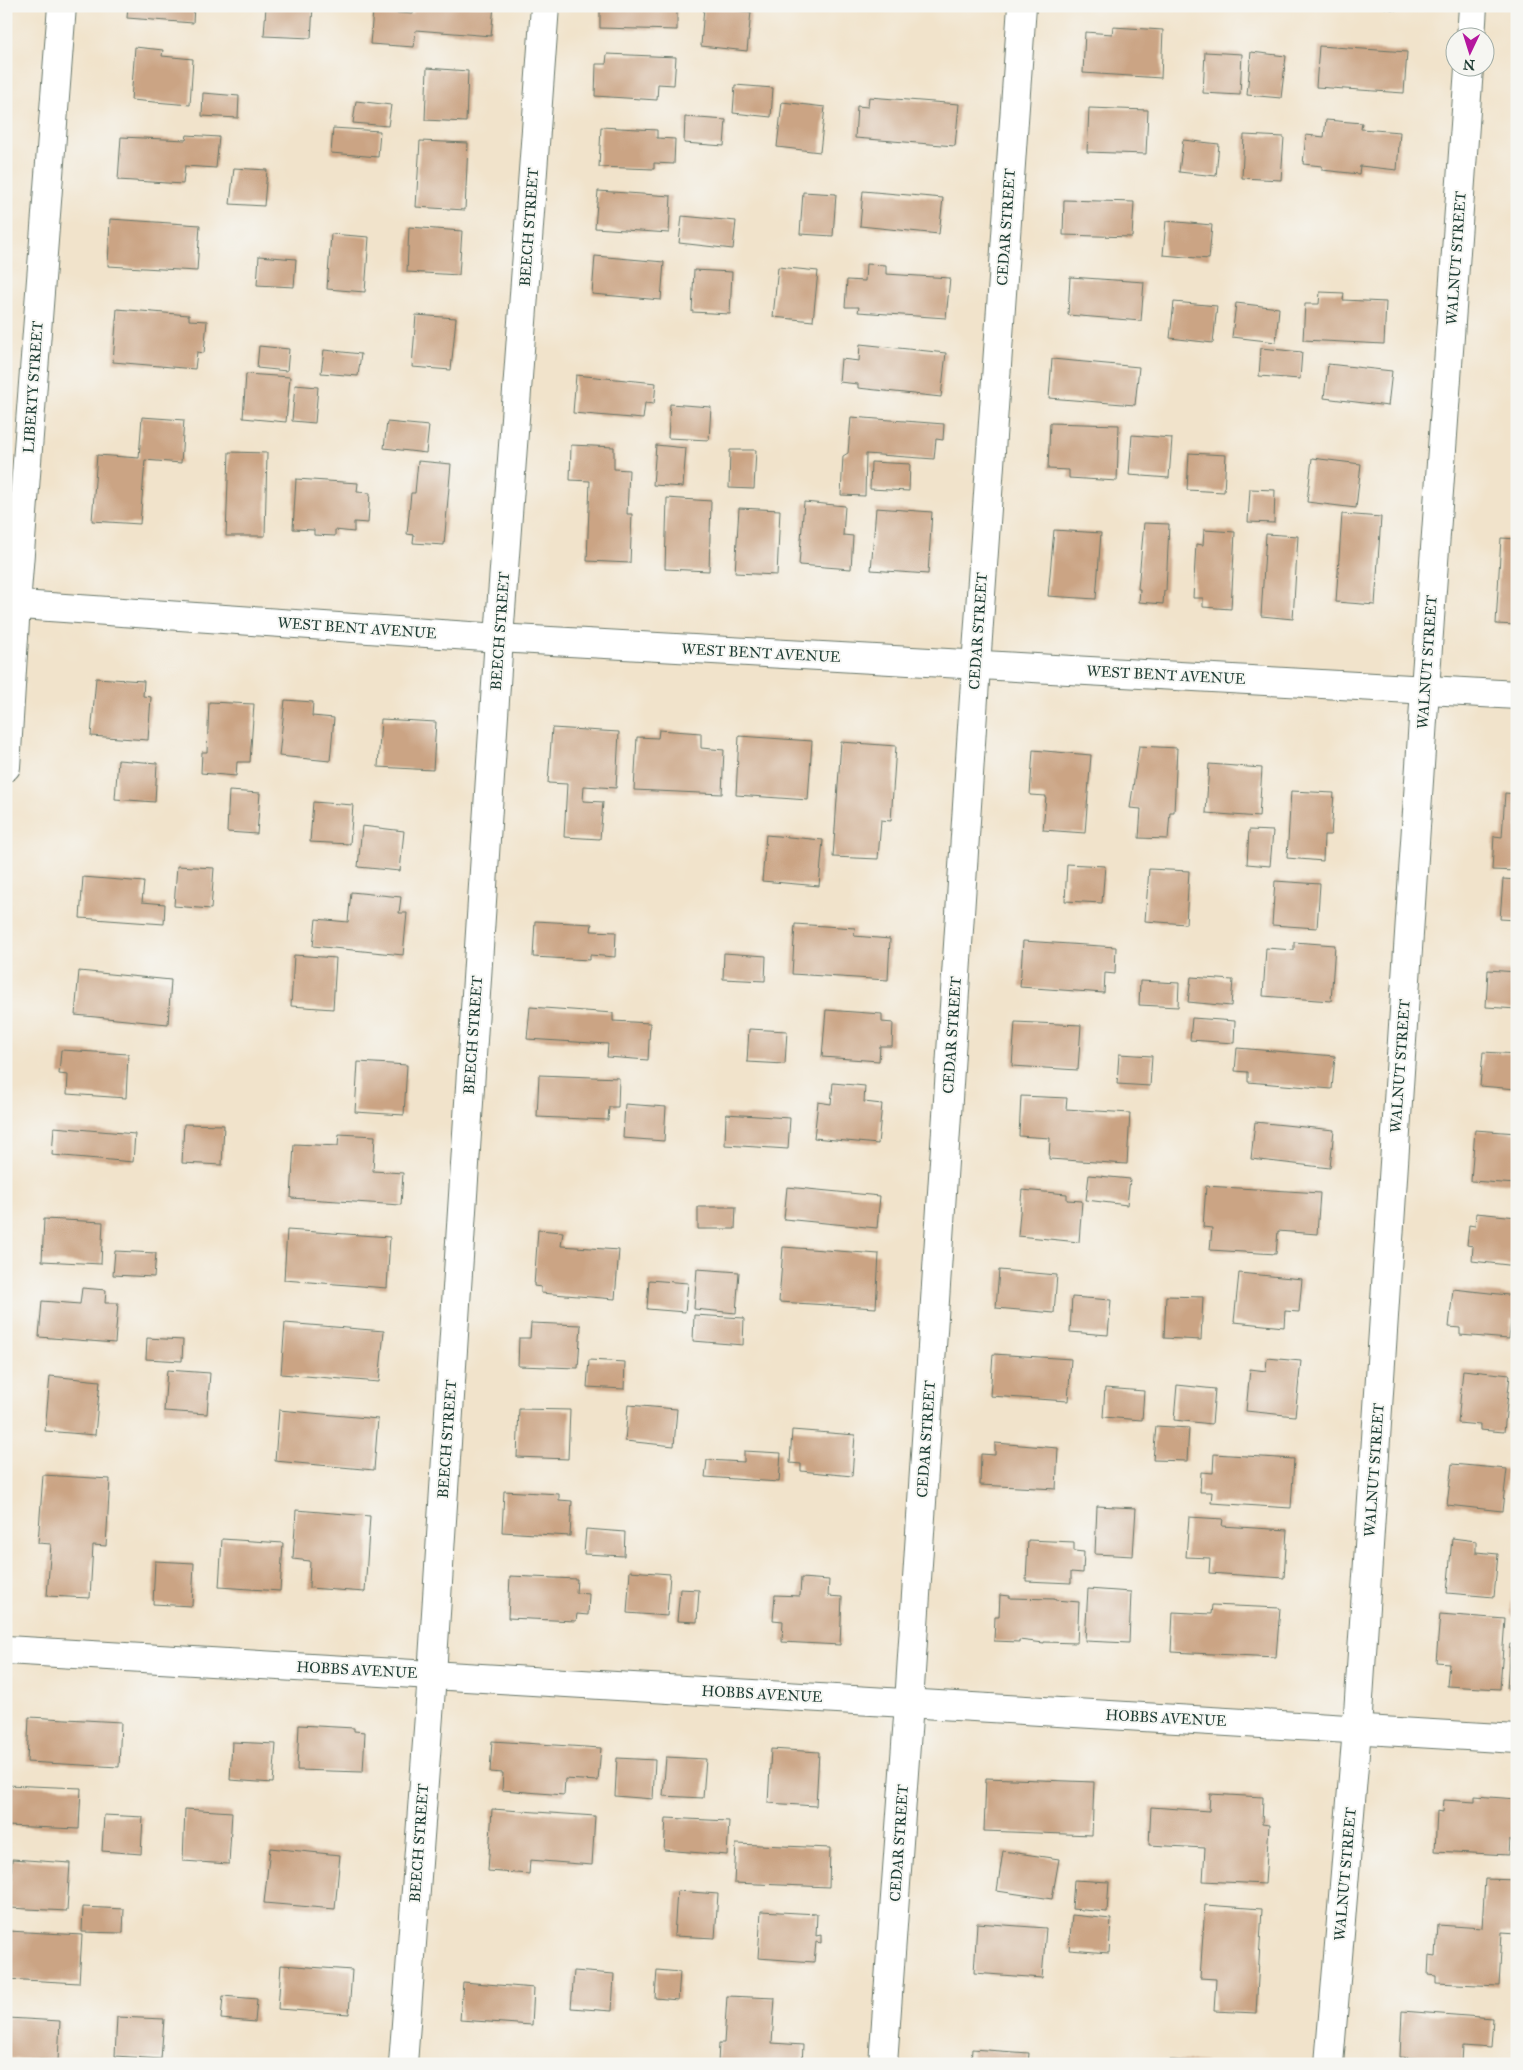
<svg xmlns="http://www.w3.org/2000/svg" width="1523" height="2070" font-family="'IM FELL Great Primer',serif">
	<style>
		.building { fill: #cba484 }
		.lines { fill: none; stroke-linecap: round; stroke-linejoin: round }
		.minor-casing { stroke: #687769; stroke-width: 30 }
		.minor { stroke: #fff; stroke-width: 28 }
		.labels { text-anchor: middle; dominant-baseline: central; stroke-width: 4; stroke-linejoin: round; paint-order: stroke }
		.street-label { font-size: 15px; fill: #1f3d34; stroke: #f6f6f2 }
	</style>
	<rect width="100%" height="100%" fill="#f6f6f2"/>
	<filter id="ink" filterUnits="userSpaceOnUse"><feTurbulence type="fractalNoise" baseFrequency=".02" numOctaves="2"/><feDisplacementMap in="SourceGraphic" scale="10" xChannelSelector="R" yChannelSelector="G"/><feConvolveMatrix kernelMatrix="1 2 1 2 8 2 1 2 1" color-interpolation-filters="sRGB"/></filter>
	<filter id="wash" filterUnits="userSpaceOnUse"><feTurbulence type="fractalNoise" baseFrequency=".0096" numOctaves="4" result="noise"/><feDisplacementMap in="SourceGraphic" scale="20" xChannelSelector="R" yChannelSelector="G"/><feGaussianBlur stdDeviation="1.12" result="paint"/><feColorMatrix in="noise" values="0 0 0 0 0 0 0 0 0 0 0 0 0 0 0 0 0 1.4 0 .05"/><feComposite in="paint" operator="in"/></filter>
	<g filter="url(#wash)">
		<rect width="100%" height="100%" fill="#f1e3cb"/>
		<g id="blocks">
			<g class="building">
				<polygon points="128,6 194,6 193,23 127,18"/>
				<polygon points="266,6 313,6 311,38 264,36"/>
				<polygon points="414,6 494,6 491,36 416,30 414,47 370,44 373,11 413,14"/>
				<polygon points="600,6 677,6 677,30 600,28"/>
				<polygon points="1194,6 1216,6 1215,9"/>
				<polygon points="1376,6 1396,6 1396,10"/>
				<polygon points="704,7 751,12 747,51 701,46"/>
				<polygon points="1113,27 1163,30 1161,78 1083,73 1085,32 1112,34"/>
				<polygon points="1319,46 1407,52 1404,93 1316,87"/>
				<polygon points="135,47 163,50 162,56 193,59 190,105 131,100"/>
				<polygon points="1205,52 1242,54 1240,95 1203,93"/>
				<polygon points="1251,52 1286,56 1281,98 1247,95"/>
				<polygon points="607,54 676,57 674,85 658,84 657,100 595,96 596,64 606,64"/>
				<polygon points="427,68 468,71 466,122 425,120"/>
				<polygon points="735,85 773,88 771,117 733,113"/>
				<polygon points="203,93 239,96 238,118 202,116"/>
				<polygon points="869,97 959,104 955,146 855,138 857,106 868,107"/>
				<polygon points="356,101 391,105 388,126 353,123"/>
				<polygon points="782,102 825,107 820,152 777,147"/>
				<polygon points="1089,108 1148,110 1146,154 1087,152"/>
				<polygon points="685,117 726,120 724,146 684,143"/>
				<polygon points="1326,120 1362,123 1361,129 1400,132 1397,170 1360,166 1359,174 1322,170 1322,166 1303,164 1306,135 1324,137"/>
				<polygon points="601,127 657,130 657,138 675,139 674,164 654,163 654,169 599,167"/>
				<polygon points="333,128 380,131 378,157 331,153"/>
				<polygon points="187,135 219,137 216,168 185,166 183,184 118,180 121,137 186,140"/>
				<polygon points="1244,135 1284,137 1281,180 1242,178"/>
				<polygon points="1183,140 1219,144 1216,176 1179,172"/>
				<polygon points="420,141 468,143 465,210 416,207"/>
				<polygon points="234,168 267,170 264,206 230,204"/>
				<polygon points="598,191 671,196 669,233 595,228"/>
				<polygon points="863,191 943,198 939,234 860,226"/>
				<polygon points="803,192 836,194 833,236 800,234"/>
				<polygon points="1064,200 1134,202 1132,237 1063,235"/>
				<polygon points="682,216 736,221 733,249 679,243"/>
				<polygon points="110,219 200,225 197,271 108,266"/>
				<polygon points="1166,221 1212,225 1209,259 1163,255"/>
				<polygon points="409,227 462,231 459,275 407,272"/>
				<polygon points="331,234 369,237 365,292 327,289"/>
				<polygon points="259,256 296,259 294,287 257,285"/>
				<polygon points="595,256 664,262 661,300 592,294"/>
				<polygon points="866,264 886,265 886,274 950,278 946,318 858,312 859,307 845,307 847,280 865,281"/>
				<polygon points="778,267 818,271 813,321 773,317"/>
				<polygon points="694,270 732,272 730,314 692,312"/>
				<polygon points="1070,277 1144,282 1141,321 1068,315"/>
				<polygon points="1320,292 1344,293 1343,300 1386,302 1384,344 1303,340 1305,304 1319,304"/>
				<polygon points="1174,302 1217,306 1213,343 1170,338"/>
				<polygon points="1236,303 1279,308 1276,342 1232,337"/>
				<polygon points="117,309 189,315 189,320 207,321 204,353 197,352 195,369 113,362"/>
				<polygon points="416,315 456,318 451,370 412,367"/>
				<polygon points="860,344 946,353 941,397 858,388 858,384 839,382 841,359 859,361"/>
				<polygon points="259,346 289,349 287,371 257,368"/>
				<polygon points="1261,348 1302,352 1300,379 1259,376"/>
				<polygon points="324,350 361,354 358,376 321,373"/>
				<polygon points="1052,359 1139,367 1135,405 1049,398"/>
				<polygon points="1328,364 1392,371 1388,406 1324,398"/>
				<polygon points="246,374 290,377 286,422 243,418"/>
				<polygon points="576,375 656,383 654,404 645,403 643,419 573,413"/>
				<polygon points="295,385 318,387 315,423 292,421"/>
				<polygon points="670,404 711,407 709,440 668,438"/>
				<polygon points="142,417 184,420 181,463 145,460 140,524 92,521 97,455 139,458"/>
				<polygon points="851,417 944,424 943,440 936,439 934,459 866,454 865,496 841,495 843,456 848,453"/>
				<polygon points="387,422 429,426 426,453 384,448"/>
				<polygon points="1050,423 1119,425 1117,481 1069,478 1069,470 1048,469"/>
				<polygon points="1132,435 1172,438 1169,478 1129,475"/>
				<polygon points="571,445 614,447 614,469 629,470 627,514 632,514 630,563 587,561 590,481 570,480"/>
				<polygon points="656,445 686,448 683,487 653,485"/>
				<polygon points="730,450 756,450 754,489 729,488"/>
				<polygon points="229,452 267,453 265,536 226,536"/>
				<polygon points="1189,453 1226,455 1224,492 1187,490"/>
				<polygon points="1312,458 1361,464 1356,508 1307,502"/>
				<polygon points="418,461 451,464 444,545 413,543 414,535 407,534 411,493 415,493"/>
				<polygon points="871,462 910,464 909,491 870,489"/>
				<polygon points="296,479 358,483 357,492 370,493 368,523 354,522 354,532 335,530 335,536 314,535 314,530 293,529"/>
				<polygon points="1250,489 1275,490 1274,523 1248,522"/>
				<polygon points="667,498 711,501 709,571 665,569"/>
				<polygon points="804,502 845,506 843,535 853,536 851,569 799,565"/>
				<polygon points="739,508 780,510 777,575 735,573"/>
				<polygon points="876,508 932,512 928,574 871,570"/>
				<polygon points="1342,514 1381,517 1375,605 1336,602"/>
				<polygon points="1144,523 1169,524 1166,591 1164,591 1163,604 1139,602 1140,589 1138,589"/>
				<polygon points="1054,530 1101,533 1096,599 1048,596"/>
				<polygon points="1204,530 1235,532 1231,609 1203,607 1203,598 1193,598 1196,544 1203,545"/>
				<polygon points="1266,534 1298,536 1293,619 1261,616"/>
				<polygon points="1501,538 1517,539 1517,625 1496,624"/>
				<polygon points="96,678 144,681 143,696 151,697 148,740 91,736"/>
				<polygon points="285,700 313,702 312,716 334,718 330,761 279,756"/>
				<polygon points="209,702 254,704 250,762 237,762 236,776 201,773 202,752 207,752"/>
				<polygon points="381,719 436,722 433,770 378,767"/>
				<polygon points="552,728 619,732 616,788 584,786 583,801 603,802 600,839 564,837 567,784 548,783"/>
				<polygon points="659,730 701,733 701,748 724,750 722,794 634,790 637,737 658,738"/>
				<polygon points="739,736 812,741 808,800 736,795"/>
				<polygon points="841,742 896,746 891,821 881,820 878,859 833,857"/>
				<polygon points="1139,746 1177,748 1174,812 1170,812 1168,839 1139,838 1141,809 1130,808"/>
				<polygon points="1033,750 1091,755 1085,833 1043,830 1046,796 1030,795"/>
				<polygon points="118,760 157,763 155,802 115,799"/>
				<polygon points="1209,764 1262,768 1259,817 1206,813"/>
				<polygon points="229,791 260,793 257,834 227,832"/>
				<polygon points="1291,791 1334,793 1331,835 1324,835 1323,861 1287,858"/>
				<polygon points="1505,793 1517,794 1517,871 1492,870 1494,836 1502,837"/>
				<polygon points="313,802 353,805 350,844 310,842"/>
				<polygon points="362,826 404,831 400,871 358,867"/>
				<polygon points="1249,830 1273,831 1270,866 1247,864"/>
				<polygon points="766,835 823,840 819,886 762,881"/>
				<polygon points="1067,864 1105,866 1102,903 1065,901"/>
				<polygon points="177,866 214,868 211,909 174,906"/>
				<polygon points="1149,869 1189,871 1186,924 1145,921"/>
				<polygon points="83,877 144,882 142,902 165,904 164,924 80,918"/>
				<polygon points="1503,879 1517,880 1517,920 1500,919"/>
				<polygon points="1275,881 1320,884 1317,928 1272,925"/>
				<polygon points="351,892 401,897 399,913 407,913 403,955 313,946 316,919 348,922"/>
				<polygon points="535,921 592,924 591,931 616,932 615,957 590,955 590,960 533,957"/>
				<polygon points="795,924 855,928 854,936 890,939 888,980 792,974"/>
				<polygon points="1023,941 1116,947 1115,974 1105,973 1104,993 1020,987"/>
				<polygon points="1294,942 1335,945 1331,1001 1263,996 1266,948 1294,950"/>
				<polygon points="724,953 766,956 765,981 723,979"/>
				<polygon points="294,955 336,958 333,1009 291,1006"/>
				<polygon points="1488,970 1517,972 1517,1009 1486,1007"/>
				<polygon points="79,971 171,980 168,1024 75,1015"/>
				<polygon points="1191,977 1233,980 1231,1006 1188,1002"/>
				<polygon points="1140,981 1179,983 1178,1007 1139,1005"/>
				<polygon points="530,1007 613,1013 613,1021 650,1023 648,1060 607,1057 608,1044 527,1039"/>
				<polygon points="826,1010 882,1014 882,1022 893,1023 892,1046 880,1046 879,1061 822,1057"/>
				<polygon points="1192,1018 1235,1021 1234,1043 1190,1040"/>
				<polygon points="1015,1022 1081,1025 1078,1070 1012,1066"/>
				<polygon points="749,1029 787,1031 785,1064 747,1062"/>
				<polygon points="1237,1048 1335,1056 1332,1089 1248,1082 1248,1072 1235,1071"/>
				<polygon points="61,1050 128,1054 126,1098 67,1094 68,1075 59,1074"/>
				<polygon points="1483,1052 1517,1054 1517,1089 1480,1086"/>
				<polygon points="1119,1054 1152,1056 1150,1086 1117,1084"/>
				<polygon points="358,1062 407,1065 404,1115 355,1112"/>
				<polygon points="539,1075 619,1078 618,1107 609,1107 608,1120 537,1117"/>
				<polygon points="833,1083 865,1086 864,1102 882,1104 878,1144 814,1138 818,1102 831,1104"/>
				<polygon points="1021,1096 1067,1098 1066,1109 1130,1113 1127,1164 1049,1159 1050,1138 1019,1136"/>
				<polygon points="625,1104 666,1107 664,1141 623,1138"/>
				<polygon points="726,1114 790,1118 788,1149 725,1145"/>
				<polygon points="1255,1122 1334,1130 1330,1168 1251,1159"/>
				<polygon points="184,1124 224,1125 222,1165 182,1163"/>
				<polygon points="54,1127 135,1134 133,1162 52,1155"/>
				<polygon points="1475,1130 1517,1133 1517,1184 1471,1181"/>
				<polygon points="339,1134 375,1136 373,1171 403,1173 401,1205 291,1198 294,1144 338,1146"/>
				<polygon points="1089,1175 1130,1179 1127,1205 1086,1200"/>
				<polygon points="1206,1186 1320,1193 1317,1234 1278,1231 1276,1254 1210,1250 1212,1228 1203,1227"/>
				<polygon points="787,1187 880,1196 877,1228 784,1219"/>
				<polygon points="1022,1190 1067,1194 1067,1200 1082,1201 1079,1242 1018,1236"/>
				<polygon points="698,1207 736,1207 735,1229 698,1229"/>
				<polygon points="1476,1213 1517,1217 1517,1266 1472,1261 1473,1246 1467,1245 1469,1225 1475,1226"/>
				<polygon points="44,1219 103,1222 101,1264 42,1261"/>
				<polygon points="287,1230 390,1237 387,1288 284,1280"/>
				<polygon points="538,1230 563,1232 561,1246 619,1250 615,1299 541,1293 541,1287 534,1286"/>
				<polygon points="783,1247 879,1254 876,1308 779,1302"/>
				<polygon points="115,1251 156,1253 154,1277 113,1275"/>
				<polygon points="697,1269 739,1272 736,1313 694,1309"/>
				<polygon points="999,1270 1057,1275 1054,1313 996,1308"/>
				<polygon points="1239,1273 1302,1279 1299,1312 1285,1311 1284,1327 1234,1322"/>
				<polygon points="649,1280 688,1283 685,1312 647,1309"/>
				<polygon points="82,1288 106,1290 105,1303 118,1303 115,1343 39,1337 42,1301 80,1304"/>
				<polygon points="1453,1289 1517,1296 1517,1320 1511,1319 1509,1339 1460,1335 1460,1328 1449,1327"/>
				<polygon points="1166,1296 1203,1297 1201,1340 1164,1338"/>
				<polygon points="1072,1297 1111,1300 1108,1335 1070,1332"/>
				<polygon points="694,1315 744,1318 743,1345 693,1341"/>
				<polygon points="285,1323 384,1331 379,1382 281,1374"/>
				<polygon points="531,1323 581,1325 578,1368 518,1366 519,1338 530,1338"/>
				<polygon points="147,1338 183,1340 182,1361 146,1359"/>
				<polygon points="993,1354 1071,1359 1068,1401 990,1396"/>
				<polygon points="1267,1358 1301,1361 1295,1416 1246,1411 1250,1369 1266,1371"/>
				<polygon points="589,1360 625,1362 624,1389 587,1387"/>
				<polygon points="167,1370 210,1373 207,1414 164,1411"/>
				<polygon points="1463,1370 1510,1375 1504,1432 1480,1430 1480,1425 1458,1423"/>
				<polygon points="50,1376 100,1381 95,1435 45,1431"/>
				<polygon points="1177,1385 1215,1389 1212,1424 1174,1420"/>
				<polygon points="1105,1388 1144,1391 1142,1420 1103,1417"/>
				<polygon points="628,1405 677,1409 674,1446 625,1441"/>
				<polygon points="519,1409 570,1410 568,1459 517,1457"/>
				<polygon points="279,1410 378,1419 374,1470 275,1461"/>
				<polygon points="1156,1426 1189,1428 1187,1461 1153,1460"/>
				<polygon points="792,1430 855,1435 852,1476 801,1471 801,1464 790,1463"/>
				<polygon points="995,1443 1058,1448 1056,1489 980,1485 981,1454 995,1455"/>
				<polygon points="744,1451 781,1453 779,1482 705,1477 707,1460 744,1462"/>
				<polygon points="1214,1454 1294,1459 1291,1508 1211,1503 1212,1492 1200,1492 1201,1472 1213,1473"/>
				<polygon points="1452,1464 1507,1469 1502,1511 1447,1505"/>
				<polygon points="43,1475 110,1479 106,1546 93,1545 90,1598 47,1596 51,1544 38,1543"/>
				<polygon points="504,1491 559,1494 559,1500 572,1501 570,1536 502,1532"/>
				<polygon points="1097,1506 1136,1508 1133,1556 1095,1554"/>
				<polygon points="296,1510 370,1516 365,1592 309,1588 310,1561 293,1559"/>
				<polygon points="1189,1517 1223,1519 1222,1526 1287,1530 1284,1578 1209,1573 1210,1558 1186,1557"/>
				<polygon points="586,1529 625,1532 624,1556 584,1554"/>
				<polygon points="1452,1538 1476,1541 1476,1552 1498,1554 1494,1597 1447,1593"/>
				<polygon points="222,1539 283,1543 280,1591 219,1587"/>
				<polygon points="1028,1540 1074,1542 1074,1551 1084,1552 1083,1573 1071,1572 1071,1583 1026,1581"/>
				<polygon points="155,1561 194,1563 192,1606 153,1604"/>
				<polygon points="630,1571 670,1574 667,1616 627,1613"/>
				<polygon points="510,1576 577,1579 576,1593 589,1594 588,1615 577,1614 576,1621 508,1618"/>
				<polygon points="801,1578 829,1580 828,1596 842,1597 840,1645 782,1642 783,1621 773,1620 775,1595 800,1596"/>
				<polygon points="680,1589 699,1590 697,1622 677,1621"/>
				<polygon points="1088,1589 1131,1592 1129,1643 1085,1641"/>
				<polygon points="1512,1592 1517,1592 1517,1617 1511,1617"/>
				<polygon points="1000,1595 1010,1596 1010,1598 1055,1599 1055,1600 1079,1602 1077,1643 1044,1642 1044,1643 1019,1640 1019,1642 994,1641 995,1617 999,1617"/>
				<polygon points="1212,1605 1280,1608 1276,1657 1171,1652 1173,1612 1211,1614"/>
				<polygon points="1440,1614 1505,1619 1500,1689 1447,1686 1449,1663 1436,1662"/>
				<polygon points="1510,1644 1517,1645 1517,1689 1507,1688"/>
				<polygon points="29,1717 121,1722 119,1767 27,1762"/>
				<polygon points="299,1725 354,1728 354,1731 365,1732 363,1772 297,1770"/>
				<polygon points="492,1741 601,1748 598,1781 565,1779 564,1795 502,1790 503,1773 490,1772"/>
				<polygon points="232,1742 276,1744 273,1783 230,1780"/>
				<polygon points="771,1749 819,1752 816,1806 768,1803"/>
				<polygon points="666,1757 706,1759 703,1798 663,1796"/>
				<polygon points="617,1758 655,1760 653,1799 615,1796"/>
				<polygon points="986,1778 1094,1782 1092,1835 984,1831"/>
				<polygon points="6,1785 81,1788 79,1829 6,1826"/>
				<polygon points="1210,1794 1263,1797 1262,1824 1269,1825 1265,1884 1203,1881 1205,1848 1149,1845 1151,1807 1209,1811"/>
				<polygon points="1475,1796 1517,1799 1517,1840 1510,1840 1509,1855 1435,1851 1437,1811 1443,1812 1444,1800 1475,1802"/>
				<polygon points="185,1809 232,1812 229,1864 183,1861"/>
				<polygon points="492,1809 595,1816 592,1865 530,1860 529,1874 488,1871"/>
				<polygon points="104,1815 143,1817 141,1854 102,1851"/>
				<polygon points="666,1818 729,1821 727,1855 664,1850"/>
				<polygon points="736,1844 830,1848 829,1887 734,1883"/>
				<polygon points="270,1848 340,1855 335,1909 264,1903"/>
				<polygon points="1003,1851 1059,1859 1052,1899 997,1891"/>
				<polygon points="12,1859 70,1863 67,1911 9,1908"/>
				<polygon points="1485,1879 1517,1880 1517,1933 1502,1932 1499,1986 1436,1983 1436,1976 1428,1975 1429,1956 1436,1957 1438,1925 1482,1928"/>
				<polygon points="1074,1880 1109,1882 1107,1912 1072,1909"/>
				<polygon points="677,1891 718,1894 715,1938 674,1936"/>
				<polygon points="1205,1905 1262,1909 1256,2013 1214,2011 1216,1979 1200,1978"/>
				<polygon points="83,1907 124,1909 123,1933 82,1932"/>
				<polygon points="761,1911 817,1914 816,1936 821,1935 821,1943 816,1942 814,1962 758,1958"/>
				<polygon points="1072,1915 1111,1919 1109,1953 1069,1950"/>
				<polygon points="977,1923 1046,1928 1042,1978 974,1973"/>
				<polygon points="8,1931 82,1935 79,1983 6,1979"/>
				<polygon points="281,1965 352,1970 349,2014 278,2009"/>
				<polygon points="657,1970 680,1972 678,2000 655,1998"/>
				<polygon points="574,1971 614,1974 612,2011 571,2008"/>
				<polygon points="463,1982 534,1988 532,2025 460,2020"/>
				<polygon points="223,1996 257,1999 255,2022 221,2019"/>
				<polygon points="727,1996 775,1998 772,2043 803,2045 802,2064 718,2064 719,2043 724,2043"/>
				<polygon points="1402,2011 1493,2018 1491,2048 1463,2046 1462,2062 1400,2057"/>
				<polygon points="117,2017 164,2019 161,2059 115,2056"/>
				<polygon points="8,2018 60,2021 58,2061 6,2058"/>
				<polygon points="972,2049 1029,2053 1028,2064 971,2064"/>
				<polygon points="1170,2060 1206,2062 1206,2064 1169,2064"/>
			</g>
		</g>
	</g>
	<g filter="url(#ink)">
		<use href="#blocks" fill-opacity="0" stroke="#687769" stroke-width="1"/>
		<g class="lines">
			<defs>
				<g id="minor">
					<polyline points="1471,38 1473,6"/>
					<polyline points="6,604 499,638 1517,695"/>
					<polyline points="6,767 16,605 62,6"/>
					<polyline points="6,1650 1517,1739"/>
					<polyline points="403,2064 432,1675 499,638 545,6"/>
					<polyline points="883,2064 909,1703 976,666 1022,6"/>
					<polyline points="1329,2064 1357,1729 1425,689 1469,68"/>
				</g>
			</defs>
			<use href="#minor" class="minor-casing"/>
			<use href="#minor" class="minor"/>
		</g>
	</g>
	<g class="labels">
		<g class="street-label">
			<text transform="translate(529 227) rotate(-86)">BEECH STREET</text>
			<text transform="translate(1006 227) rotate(-86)">CEDAR STREET</text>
			<text transform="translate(1456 258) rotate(-86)">WALNUT STREET</text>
			<text transform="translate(33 387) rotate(-86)">LIBERTY STREET</text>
			<text transform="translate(357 628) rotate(4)">WEST BENT AVENUE</text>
			<text transform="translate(500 631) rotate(-86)">BEECH STREET</text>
			<text transform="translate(978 631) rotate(-86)">CEDAR STREET</text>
			<text transform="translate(761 653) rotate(3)">WEST BENT AVENUE</text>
			<text transform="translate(1427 662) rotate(-86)">WALNUT STREET</text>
			<text transform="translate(1166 675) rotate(3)">WEST BENT AVENUE</text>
			<text transform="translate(473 1035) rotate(-86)">BEECH STREET</text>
			<text transform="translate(952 1035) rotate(-86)">CEDAR STREET</text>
			<text transform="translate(1400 1066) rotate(-86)">WALNUT STREET</text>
			<text transform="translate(447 1439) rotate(-86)">BEECH STREET</text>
			<text transform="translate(926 1439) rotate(-86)">CEDAR STREET</text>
			<text transform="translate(1374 1470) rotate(-86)">WALNUT STREET</text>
			<text transform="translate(357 1670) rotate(3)">HOBBS AVENUE</text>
			<text transform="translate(762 1694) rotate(3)">HOBBS AVENUE</text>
			<text transform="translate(1166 1718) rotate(3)">HOBBS AVENUE</text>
			<text transform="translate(419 1843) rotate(-86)">BEECH STREET</text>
			<text transform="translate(899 1843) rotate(-86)">CEDAR STREET</text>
			<text transform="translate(1345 1874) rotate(-85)">WALNUT STREET</text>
		</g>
	</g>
	<rect width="1523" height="2070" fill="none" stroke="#f6f6f2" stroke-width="25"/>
	<g transform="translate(1470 52) rotate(184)"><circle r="24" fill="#f6f6f2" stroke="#a0aca6"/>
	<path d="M0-4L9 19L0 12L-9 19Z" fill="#b5179e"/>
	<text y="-8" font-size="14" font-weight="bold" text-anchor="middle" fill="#1f3d34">N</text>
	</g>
</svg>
